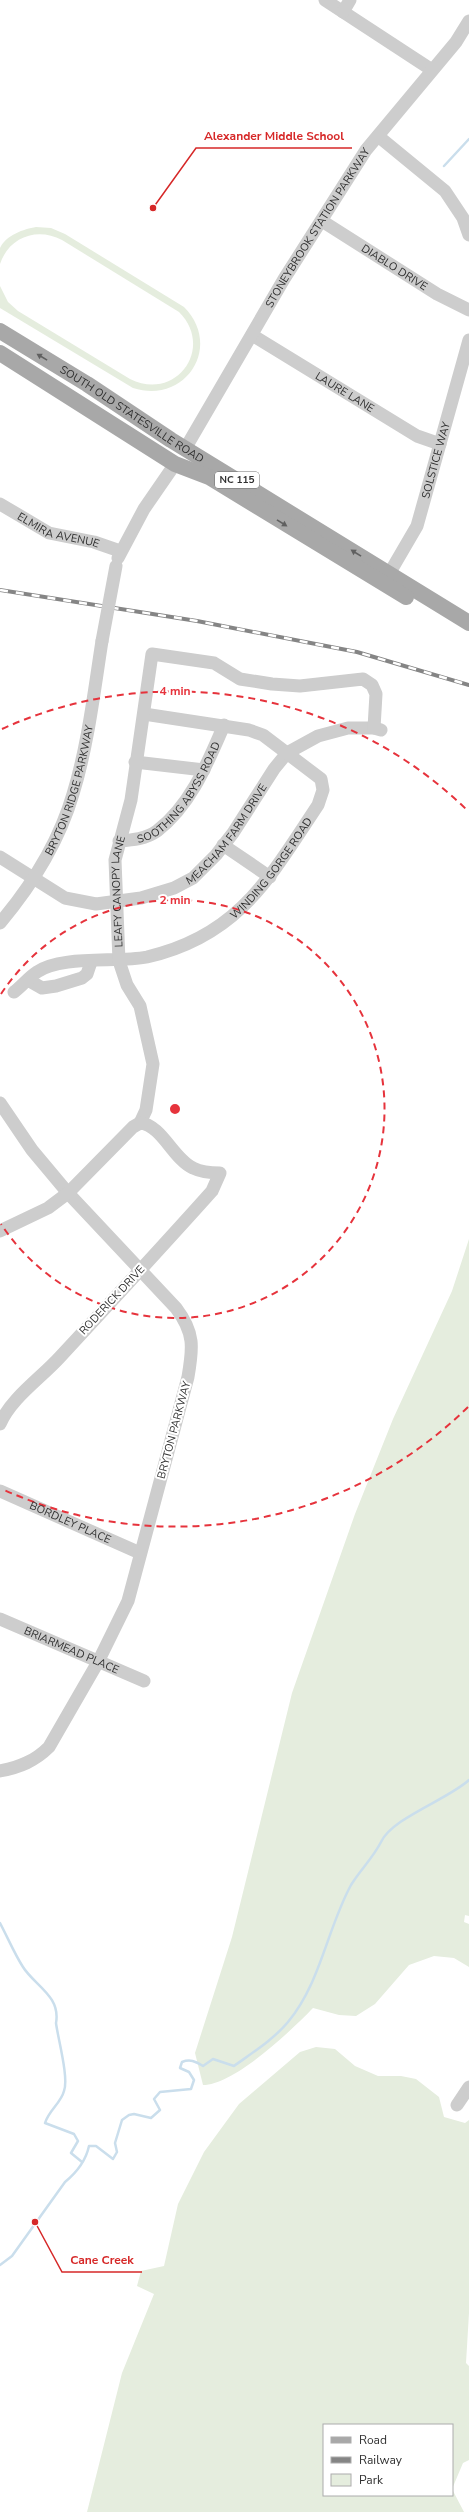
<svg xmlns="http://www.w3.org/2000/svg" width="469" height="2512" font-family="'Nunito Sans',sans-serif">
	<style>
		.green { fill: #e5edde; fill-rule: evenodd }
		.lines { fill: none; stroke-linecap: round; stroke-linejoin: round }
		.stream { stroke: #cadeec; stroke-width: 2.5 }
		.minor { stroke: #cdcdcd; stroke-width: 13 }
		.major { stroke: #a8a8a8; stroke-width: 16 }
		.rail-casing { stroke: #858585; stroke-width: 4 }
		.rail { stroke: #fff; stroke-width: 2.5; stroke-dasharray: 8; stroke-linecap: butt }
		.minor-bridge { stroke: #cdcdcd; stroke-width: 13 }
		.oneway { fill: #606060 }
		.ring { fill: none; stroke: #e6333c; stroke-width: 2; stroke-dasharray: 7 5 }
		.labels { text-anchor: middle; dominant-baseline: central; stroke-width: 4; stroke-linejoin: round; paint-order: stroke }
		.shield { fill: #fff; stroke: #6e6e6e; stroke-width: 1 }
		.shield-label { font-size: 10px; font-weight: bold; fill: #303030 }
		.street-label { font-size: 11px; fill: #303030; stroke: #fff }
		.centre { fill: #e6333c; stroke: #fff; stroke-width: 2 }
		.ring-label { font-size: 12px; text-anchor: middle; font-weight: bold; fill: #e6333c; stroke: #fff; stroke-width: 4; stroke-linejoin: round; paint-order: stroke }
		.leader { fill: none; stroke: #d62828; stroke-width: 1.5 }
		.callout-dot { fill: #d62828; stroke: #fff; stroke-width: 1.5 }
		.callout-label { font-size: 12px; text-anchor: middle; font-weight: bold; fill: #d62828; stroke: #fff; stroke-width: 4; stroke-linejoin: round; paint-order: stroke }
	</style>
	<rect width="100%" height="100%" fill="#fff"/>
	<g class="green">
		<path d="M36 227 51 228 65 234 184 307C223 346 186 405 133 388L0 308V286L8 302 18 311 130 379C176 402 215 348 179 312L62 240C37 227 9 237 0 264 0 259 0 252 0 248 6 235 24 229 36 227Z"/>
		<path d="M469 1239V1916L465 1915 464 1922 469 1924V1967L454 1958 434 1956 409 1965 375 2004 356 2016 339 2015 313 2008C292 2030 234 2085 203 2085L195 2053 232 1937 292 1693 355 1514 393 1419 452 1291Z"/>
		<path d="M316 2047 335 2049 355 2066 378 2076H401L416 2079 439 2097 444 2117 465 2123 469 2120V2313L466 2363 469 2366V2460L463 2463 452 2489 464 2512H87L122 2373 154 2294 137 2286 141 2271 164 2266 178 2204 204 2152 239 2104 300 2052ZM324 2425H452V2495H324Z"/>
	</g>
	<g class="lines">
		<g class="stream">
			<polyline points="444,166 469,139"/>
			<path d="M0 1923C8 1938 14 1953 23 1967 34 1985 61 1996 56 2023 58 2039 69 2078 64 2091 61 2103 49 2110 45 2123L74 2134 78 2141 71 2153 82 2162"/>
			<path d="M0 2265 12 2256 65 2182C76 2173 86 2160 89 2146H96L113 2159 117 2152 115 2143 122 2120 129 2115 134 2114 151 2118 160 2110 154 2099 160 2092 191 2089 194 2080 189 2072 180 2068 182 2062C190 2059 195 2061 203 2066L213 2059 234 2066C252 2053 274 2039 288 2022 321 1982 327 1929 351 1885 360 1870 373 1858 381 1842 392 1818 447 1800 469 1780"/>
		</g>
		<g class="minor">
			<polyline points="325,0 432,70"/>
			<polyline points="343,12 350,0"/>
			<polyline points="378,136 445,191 463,218 469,235"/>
			<path id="s1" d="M322 221 437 294 469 310"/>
			<path id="s2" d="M252 335 417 436 440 444"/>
			<path id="s3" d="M185 449 284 279 366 150 456 42 469 21"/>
			<path id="s4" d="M0 504 49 533 94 542 120 551"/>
			<polyline points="118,558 144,509 175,464"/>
			<path id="s5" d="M389 574 417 526 469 340"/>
			<polyline points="135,762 204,770"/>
			<path id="s6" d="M119 841C132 840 146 839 157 831 191 805 208 762 224 725"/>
			<polyline points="223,845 270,877"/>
			<path id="s7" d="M0 857 65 898 96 904 141 898 174 888 193 878 216 855 233 833 274 769 287 753 318 736 348 728H374L381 730"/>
			<path id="s8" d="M0 923C32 885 59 842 73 794 88 745 94 692 102 641"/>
			<polyline points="28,980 42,988 56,986 82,978 87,974 91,962"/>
			<path id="s9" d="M14 992C22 986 29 977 37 972 61 955 117 963 147 957 239 936 270 877 318 805L323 790 321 779 263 735 249 730 144 714"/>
			<path d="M0 1103 32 1150 68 1193 176 1308C195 1333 193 1348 188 1377L128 1601 98 1662 49 1747C35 1761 20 1767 0 1771"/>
			<path id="s10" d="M140 1123 146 1110 153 1064 140 1006 127 985 119 961 115 860 131 800 152 654 214 663 240 679 272 684 300 686 363 679 372 685 376 694 374 728"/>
			<path d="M0 1231 48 1208 68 1193 133 1127 140 1123C162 1125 173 1159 193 1168 201 1172 210 1173 220 1173L212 1191C162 1247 111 1302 60 1357 41 1378 11 1398 0 1424"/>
			<path id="s11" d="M0 1491 140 1553"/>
			<path id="s12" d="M0 1619 144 1681"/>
			<polyline points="457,2105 469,2087"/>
		</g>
		<g class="major">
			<path id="s13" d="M0 331 87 384 171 440 469 623"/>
			<polyline points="0,353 175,464 209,477 406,597"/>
		</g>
		<defs>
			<polyline id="rail" points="0,590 197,621 357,652 469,685"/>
		</defs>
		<use href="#rail" class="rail-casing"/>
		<use href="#rail" class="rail"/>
		<polyline class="minor-bridge" points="102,641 116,566"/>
	</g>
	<defs><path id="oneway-solid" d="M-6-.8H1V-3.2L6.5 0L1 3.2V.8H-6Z"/></defs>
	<g class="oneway">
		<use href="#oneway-solid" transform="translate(42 357) rotate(-149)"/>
		<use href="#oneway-solid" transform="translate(282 523) rotate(32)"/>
		<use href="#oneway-solid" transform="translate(356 553) rotate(-148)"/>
	</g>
	<g class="ring">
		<path d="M1 994A209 209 0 1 1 1 1224"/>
		<path d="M468 1407A418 418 0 0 1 2 1489M2 729A418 418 0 0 1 468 811"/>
	</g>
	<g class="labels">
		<rect class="shield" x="215" y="472" width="44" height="16" rx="3"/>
		<g class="shield-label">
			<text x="237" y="480">NC 115</text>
		</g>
		<g class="street-label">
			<text stroke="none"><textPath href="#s3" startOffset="258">STONEYBROOK STATION PARKWAY</textPath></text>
			<text stroke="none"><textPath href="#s1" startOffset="86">DIABLO DRIVE</textPath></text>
			<text stroke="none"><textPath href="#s2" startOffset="109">LAURE LANE</textPath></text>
			<text stroke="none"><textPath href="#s13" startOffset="156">SOUTH OLD STATESVILLE ROAD</textPath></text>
			<text stroke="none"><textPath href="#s5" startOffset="124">SOLSTICE WAY</textPath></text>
			<text stroke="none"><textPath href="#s4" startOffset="65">ELMIRA AVENUE</textPath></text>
			<text stroke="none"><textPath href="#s6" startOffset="83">SOOTHING ABYSS ROAD</textPath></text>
			<text stroke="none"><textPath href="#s8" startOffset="152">BRYTON RIDGE PARKWAY</textPath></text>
			<text stroke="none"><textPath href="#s7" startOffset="265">MEACHAM FARM DRIVE</textPath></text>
			<text stroke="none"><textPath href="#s9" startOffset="300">WINDING GORGE ROAD</textPath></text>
			<text stroke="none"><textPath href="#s10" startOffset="240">LEAFY CANOPY LANE</textPath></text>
			<text transform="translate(112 1300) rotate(-47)">RODERICK DRIVE</text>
			<text transform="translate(174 1430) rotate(-75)">BRYTON PARKWAY</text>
			<text stroke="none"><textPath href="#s11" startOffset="77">BORDLEY PLACE</textPath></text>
			<text stroke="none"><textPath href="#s12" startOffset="78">BRIARMEAD PLACE</textPath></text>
		</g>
	</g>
	<circle cx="175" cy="1109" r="6" class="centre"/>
	<g class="ring-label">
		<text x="175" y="695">4 min</text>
		<text x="175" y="904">2 min</text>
	</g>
	<path class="leader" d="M153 208L196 148H352M35 2222L62 2272H142"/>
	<g class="callout-dot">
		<circle cx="153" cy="208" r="4"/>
		<circle cx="35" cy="2222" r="4"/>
	</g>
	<g class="callout-label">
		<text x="274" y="140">Alexander Middle School</text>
		<text x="102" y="2264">Cane Creek</text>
	</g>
	<rect x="323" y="2424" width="130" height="72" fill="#ffffff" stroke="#acacac"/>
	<rect x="331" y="2437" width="20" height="6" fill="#a8a8a8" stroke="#acacac"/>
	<text x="359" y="2444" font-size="12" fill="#303030">Road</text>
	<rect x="331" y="2457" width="20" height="6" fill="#858585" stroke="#acacac"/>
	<text x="359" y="2464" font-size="12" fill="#303030">Railway</text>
	<rect x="331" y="2474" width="20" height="12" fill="#e5edde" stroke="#acacac"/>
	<text x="359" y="2484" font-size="12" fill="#303030">Park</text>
</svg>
